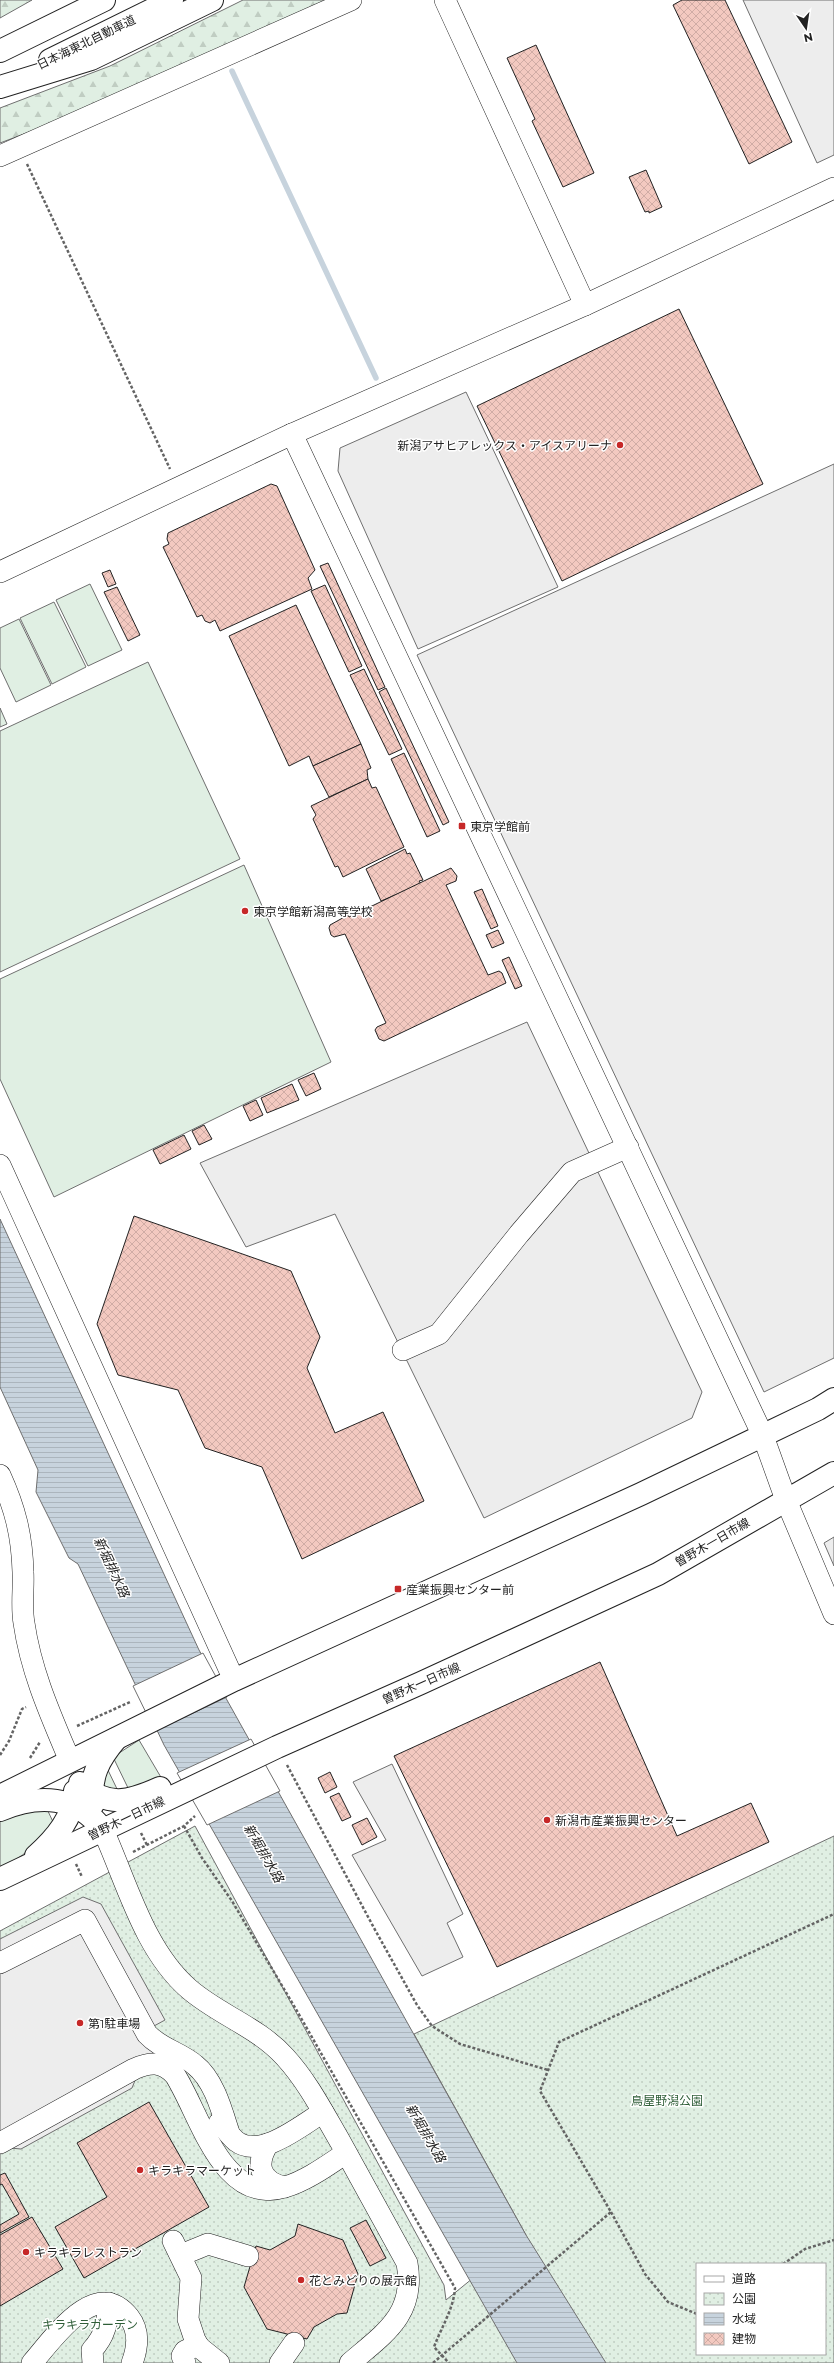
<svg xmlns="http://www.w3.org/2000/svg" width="834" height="2363" font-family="Montserrat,'Noto Sans JP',sans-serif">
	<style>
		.grass { fill: #e0efe3; stroke: #6f6f6f }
		.forest { fill: url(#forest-firs); stroke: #6f6f6f }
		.park { fill: url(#park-dots); stroke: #6f6f6f; fill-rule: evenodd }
		.parking { fill: #ededed; stroke: #6f6f6f }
		.water { fill: url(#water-rules); stroke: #6f6f6f }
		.pier { fill: #fff; stroke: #6f6f6f }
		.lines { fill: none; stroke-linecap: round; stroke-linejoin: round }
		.stream { stroke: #c7d3dd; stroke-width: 5.5 }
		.building { fill: url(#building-cross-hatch); stroke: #222 }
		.minor-casing { stroke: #222; stroke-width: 22 }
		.major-casing { stroke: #222; stroke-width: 24 }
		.highway-casing { stroke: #222; stroke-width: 24 }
		.path { stroke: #646464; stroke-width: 2.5; stroke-dasharray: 3 2; stroke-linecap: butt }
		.minor { stroke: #fff; stroke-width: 21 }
		.major { stroke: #fff; stroke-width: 22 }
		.highway { stroke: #fff; stroke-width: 22 }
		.poi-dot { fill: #c62828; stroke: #fff; stroke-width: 1.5 }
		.labels { text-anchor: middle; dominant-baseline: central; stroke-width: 3; stroke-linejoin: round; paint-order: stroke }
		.street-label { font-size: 12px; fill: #222; stroke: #fff }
		.poi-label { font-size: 12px; fill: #222; stroke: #fff; text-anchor: start }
		.park-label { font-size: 12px; fill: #2f5e38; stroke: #fff }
		.water-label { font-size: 13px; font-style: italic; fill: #222; stroke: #fff }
	</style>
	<defs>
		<pattern id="forest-firs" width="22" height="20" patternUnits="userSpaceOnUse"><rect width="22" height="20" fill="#e0efe3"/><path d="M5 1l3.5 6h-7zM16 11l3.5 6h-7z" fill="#c0cdc2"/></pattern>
		<pattern id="park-dots" width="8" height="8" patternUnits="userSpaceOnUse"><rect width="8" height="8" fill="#e0efe3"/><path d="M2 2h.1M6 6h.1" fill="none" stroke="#c0cdc2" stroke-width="1.8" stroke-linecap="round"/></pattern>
		<pattern id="water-rules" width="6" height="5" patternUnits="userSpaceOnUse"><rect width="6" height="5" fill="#c7d3dd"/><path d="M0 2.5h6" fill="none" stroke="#abb5bd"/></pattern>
		<pattern id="building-cross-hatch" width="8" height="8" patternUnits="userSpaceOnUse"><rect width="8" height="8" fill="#f3c9c0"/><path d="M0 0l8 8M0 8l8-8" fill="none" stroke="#d0aca5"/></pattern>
	</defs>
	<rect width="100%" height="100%" fill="#fff"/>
	<g class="grass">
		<polygon points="90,584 122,650 88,666 56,600"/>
		<polygon points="54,602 86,667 52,684 20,618"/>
		<polygon points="19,619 51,685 16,702 0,668 0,628"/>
		<polygon points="148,662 240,859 0,972 0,731"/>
		<polygon points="0,708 7,724 0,727"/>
		<polygon points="244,865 331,1062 54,1197 0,1079 0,979"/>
		<polygon points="139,1740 162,1779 129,1790 113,1757"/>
		<polygon points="106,1766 118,1791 104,1787 101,1778"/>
		<path d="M46 1807 55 1826C38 1844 22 1857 0 1869V1818Z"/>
	</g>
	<g class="forest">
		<polygon points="0,0 32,0 0,18"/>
		<polygon points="243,0 331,0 127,95 0,143 0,108 110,66"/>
	</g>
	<path class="park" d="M195 1826 444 2285 446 2300 526 2235 414 2034 834 1836V2363H0V1931ZM697 2264H825V2354H697Z"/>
	<g class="parking">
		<polygon points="743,0 834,0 834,155 817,163"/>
		<polygon points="466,392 558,587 418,649 338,471 340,448"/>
		<polygon points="834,464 834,1358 764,1392 417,655"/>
		<polygon points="527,1022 702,1392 692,1418 484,1518 335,1214 246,1247 200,1163"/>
		<polygon points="834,1537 834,1566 824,1543"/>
		<polygon points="392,1764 463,1914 447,1923 463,1957 422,1976 352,1855 386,1840 353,1782"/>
		<polygon points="83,1897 101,1904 165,2020 154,2026 158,2034 153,2069 136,2078 132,2088 21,2149 10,2148 0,2154 0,1939"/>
	</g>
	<polygon class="water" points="0,1219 199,1650 526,2235 606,2363 517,2363 164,1745 78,1564 69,1558 36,1492 38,1470 0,1387"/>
	<g class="pier">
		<polygon points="203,1653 227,1697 155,1731 133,1686"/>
		<polygon points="251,1739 280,1791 207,1825 177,1773"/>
	</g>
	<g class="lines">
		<polyline class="stream" points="232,71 376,378"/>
	</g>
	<g class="building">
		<polygon points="682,0 725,0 792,142 749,164 673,5"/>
		<polygon points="536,45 594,173 563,187 532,121 535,119 507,58"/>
		<polygon points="646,170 662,207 649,213 649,211 645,212 629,177"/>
		<polygon points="679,309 763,484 562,581 477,406"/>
		<polygon points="271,484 277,486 315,570 308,578 312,589 220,631 215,620 210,623 205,621 202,615 197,617 163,547 169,544 167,539 168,533"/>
		<polygon points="328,563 385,687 378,690 320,566"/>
		<polygon points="110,570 116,584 108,587 102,573"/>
		<polygon points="325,585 362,666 349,672 311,591"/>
		<polygon points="117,587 140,635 128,641 104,592"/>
		<polygon points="296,605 361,744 313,766 309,756 289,766 229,636"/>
		<polygon points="364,669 402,749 389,755 350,675"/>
		<polygon points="386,688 449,822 443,825 379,692"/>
		<polygon points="361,744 371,768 367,770 368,779 329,797 313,766"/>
		<polygon points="404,753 440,831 427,837 391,759"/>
		<polygon points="368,779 372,788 376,787 404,847 343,877 338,866 335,867 313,819 316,815 311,806"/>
		<polygon points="405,849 407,854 410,853 423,880 419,881 421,884 381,901 366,869"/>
		<polygon points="451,868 457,876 456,881 446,885 488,975 499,971 502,973 506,983 384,1041 379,1039 375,1030 377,1027 386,1023 345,934 334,937 331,935 329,928 330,925 348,915 349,917"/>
		<polygon points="482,889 498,926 491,929 474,892"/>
		<polygon points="498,930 504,943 492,948 486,935"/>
		<polygon points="509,957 522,986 515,989 502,960"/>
		<polygon points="314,1073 321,1089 306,1096 298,1080"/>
		<polygon points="292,1084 299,1100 267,1113 261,1098"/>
		<polygon points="256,1100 263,1115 250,1121 243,1106"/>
		<polygon points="204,1125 212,1139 199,1145 192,1131"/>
		<polygon points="184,1135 191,1149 160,1164 153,1150"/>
		<polygon points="134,1216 291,1271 320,1337 307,1368 335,1433 383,1412 424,1501 302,1559 262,1467 205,1448 178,1390 118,1375 97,1324"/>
		<polygon points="600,1662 677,1836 751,1803 769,1842 497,1967 394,1756"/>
		<polygon points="330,1772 337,1787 325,1793 318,1778"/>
		<polygon points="339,1793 351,1817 342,1821 330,1797"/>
		<polygon points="367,1818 377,1837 362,1845 352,1825"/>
		<polygon points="149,2102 209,2207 84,2278 55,2227 107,2197 77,2143"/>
		<polygon points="5,2173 29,2217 0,2233 0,2225 19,2214 2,2184 0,2185 0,2175"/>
		<polygon points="32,2217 63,2269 0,2306 0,2235"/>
		<polygon points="366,2220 386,2258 370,2266 350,2228"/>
		<polygon points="298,2224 343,2240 358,2274 347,2313 337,2314 314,2327 307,2339 267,2329 244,2287 256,2246 270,2250 295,2236"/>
	</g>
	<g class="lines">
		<defs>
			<g id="minor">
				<polyline points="445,0 585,305"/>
				<polyline points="0,156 351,0"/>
				<polyline points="292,434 763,1436 786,1500 834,1614"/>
				<polyline points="0,572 292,434 585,305 834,188"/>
				<polyline points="0,1165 234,1680"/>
				<polyline points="403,1350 439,1334 519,1234 572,1172 628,1147"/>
				<path d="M0 1475C15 1508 22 1535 23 1572 24 1588 21 1606 24 1623 31 1672 51 1716 70 1761"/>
				<path d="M103 1830C127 1883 144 1950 189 1989 219 2015 258 2027 285 2057 308 2082 324 2114 341 2143 363 2183 385 2223 407 2263 416 2314 385 2333 350 2363"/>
				<path d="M0 1963 85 1920 147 2034C161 2049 180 2052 195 2065 214 2080 222 2111 229 2133"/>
				<path d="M219 2123C225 2128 230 2136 236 2141 260 2160 302 2125 323 2112"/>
				<path d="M0 2143 134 2069C150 2062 162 2061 175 2075 201 2116 222 2206 285 2187 306 2181 328 2165 346 2153"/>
				<path d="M268 2144C255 2165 260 2181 284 2187"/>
				<polyline points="173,2241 191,2278 188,2319 195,2340 199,2347 219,2363"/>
				<polyline points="181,2255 208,2244 248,2256"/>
				<path d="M32 2363C53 2339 96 2275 129 2317 140 2331 138 2347 132 2363"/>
				<path d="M93 2363 92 2350C106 2335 107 2322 109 2303"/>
				<polyline points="185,2363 182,2356 185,2351 198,2345"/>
				<polyline points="280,2363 294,2343"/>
			</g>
			<g id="major">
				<path d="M80 1783C107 1808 129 1802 160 1788"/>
				<polyline points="0,1796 234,1680 641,1494 818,1409 834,1399"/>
				<path d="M93 1804C89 1777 99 1759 116 1739"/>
				<path d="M0 1810C38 1794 77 1795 103 1830"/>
				<path d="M36 1856C56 1838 73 1818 75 1791"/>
				<polyline points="0,1879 277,1747 421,1683 658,1574 834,1473"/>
			</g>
			<g id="highway">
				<polyline points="0,51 104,0"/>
				<polyline points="50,60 172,0"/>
				<polyline points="0,87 91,59 212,0"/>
			</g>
		</defs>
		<use href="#minor" class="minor-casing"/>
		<use href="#major" class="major-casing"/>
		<use href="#highway" class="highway-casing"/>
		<g class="path">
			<polyline points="27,164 170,469"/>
			<polyline points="77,1726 130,1702"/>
			<polyline points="0,1755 9,1741 22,1709 26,1707"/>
			<polyline points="30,1758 40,1742"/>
			<polyline points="287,1765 374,1928 417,2005 432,2026 460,2044 548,2070"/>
			<path d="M184 1826 202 1858 232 1901 297 2011 455 2288C454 2308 441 2328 434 2347L449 2363"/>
			<polyline points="141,1833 147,1845"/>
			<polyline points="133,1852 184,1826 195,1816"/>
			<polyline points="76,1864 82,1877"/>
			<polyline points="611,2212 645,2274 668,2302 697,2314"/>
			<polyline points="783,2264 805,2249 834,2240"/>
			<polyline points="433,2363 611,2212 540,2091 559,2042 834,1914"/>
		</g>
		<use href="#minor" class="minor"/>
		<use href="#major" class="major"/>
		<use href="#highway" class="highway"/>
	</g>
	<g class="poi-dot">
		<circle cx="620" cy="445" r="4"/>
		<rect x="458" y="822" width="8" height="8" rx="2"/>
		<circle cx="245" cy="911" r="4"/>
		<rect x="394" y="1585" width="8" height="8" rx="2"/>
		<circle cx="547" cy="1820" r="4"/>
		<circle cx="80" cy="2023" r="4"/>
		<circle cx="140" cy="2170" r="4"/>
		<circle cx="26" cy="2252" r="4"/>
		<circle cx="301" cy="2280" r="4"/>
	</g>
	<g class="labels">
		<g class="street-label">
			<text transform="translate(86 42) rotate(-26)">日本海東北自動車道</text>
			<text transform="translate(712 1542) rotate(-30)">曽野木一日市線</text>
			<text transform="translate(421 1683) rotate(-24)">曽野木一日市線</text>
			<text transform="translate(126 1818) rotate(-26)">曽野木一日市線</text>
		</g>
		<g class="poi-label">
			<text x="612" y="445" text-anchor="end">新潟アサヒアレックス・アイスアリーナ</text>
			<text x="470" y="826">東京学館前</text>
			<text x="253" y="911">東京学館新潟高等学校</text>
			<text x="406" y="1589">産業振興センター前</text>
			<text x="555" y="1820">新潟市産業振興センター</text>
			<text x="88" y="2023">第1駐車場</text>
			<text x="148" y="2170">キラキラマーケット</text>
			<text x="34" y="2252">キラキラレストラン</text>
			<text x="309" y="2280">花とみどりの展示館</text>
		</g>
		<g class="park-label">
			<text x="667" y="2100">鳥屋野潟公園</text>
			<text x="90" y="2324">キラキラガーデン</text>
		</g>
		<g class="water-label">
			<text transform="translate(112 1567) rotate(65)">新堀排水路</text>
			<text transform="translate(264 1853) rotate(60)">新堀排水路</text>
			<text transform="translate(426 2133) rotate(60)">新堀排水路</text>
		</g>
	</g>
	<rect x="696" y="2263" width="130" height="92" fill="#ffffff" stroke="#a7a7a7"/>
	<rect x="704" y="2276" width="20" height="6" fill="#ffffff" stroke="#a7a7a7"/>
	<text x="732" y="2283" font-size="12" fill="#222222">道路</text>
	<rect x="704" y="2293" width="20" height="12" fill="url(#park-dots)" stroke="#a7a7a7"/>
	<text x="732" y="2303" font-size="12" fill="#222222">公園</text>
	<rect x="704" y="2313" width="20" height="12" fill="url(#water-rules)" stroke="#a7a7a7"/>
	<text x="732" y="2323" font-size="12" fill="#222222">水域</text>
	<rect x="704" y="2333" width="20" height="12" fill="url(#building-cross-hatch)" stroke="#a7a7a7"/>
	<text x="732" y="2343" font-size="12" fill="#222222">建物</text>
	<g transform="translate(806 28) rotate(167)" stroke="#ffffff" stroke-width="3" paint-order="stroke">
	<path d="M0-3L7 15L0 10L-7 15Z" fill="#222222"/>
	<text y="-6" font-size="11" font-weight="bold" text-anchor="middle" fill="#222222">N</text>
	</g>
</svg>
